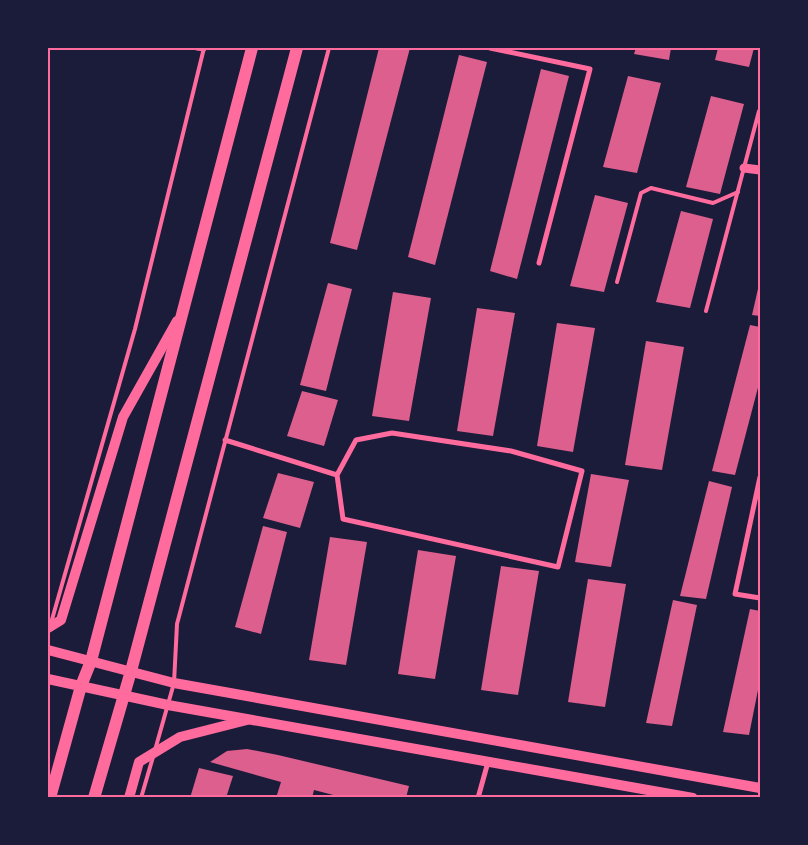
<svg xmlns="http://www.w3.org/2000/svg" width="808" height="845" font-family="'Noto Sans',sans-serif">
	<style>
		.building { fill: #dd5f8e }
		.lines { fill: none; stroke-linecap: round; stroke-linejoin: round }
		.service { stroke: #ff6b9d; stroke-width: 4 }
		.minor { stroke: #ff6b9d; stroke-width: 5 }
		.tertiary { stroke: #ff6b9d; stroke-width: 9 }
		.secondary { stroke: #ff6b9d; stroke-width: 10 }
		.primary { stroke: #ff6b9d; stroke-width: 12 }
		.neatline { fill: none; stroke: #ff6b9d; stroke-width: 2 }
	</style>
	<rect width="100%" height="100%" fill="#1b1b3a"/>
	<g class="building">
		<polygon points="379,48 410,48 357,250 330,243"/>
		<polygon points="636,48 671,48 669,60 634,54"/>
		<polygon points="718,48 754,48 749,67 715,60"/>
		<polygon points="459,55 487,62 435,265 408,257"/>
		<polygon points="541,69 569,76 517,279 490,271"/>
		<polygon points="628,76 661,83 637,173 603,167"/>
		<polygon points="711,96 744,104 720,194 686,187"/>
		<polygon points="595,195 628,203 604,292 570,286"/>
		<polygon points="681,211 713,219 690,308 656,302"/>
		<polygon points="760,280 760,316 752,315"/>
		<polygon points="328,283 352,289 326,391 300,385"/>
		<polygon points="393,292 431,298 409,421 372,416"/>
		<polygon points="477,308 515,313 493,436 457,431"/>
		<polygon points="557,323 595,328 573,452 537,446"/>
		<polygon points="750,325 760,327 760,380 735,475 712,471"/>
		<polygon points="646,341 684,347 662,470 625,465"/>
		<polygon points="302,391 338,400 324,446 287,436"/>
		<polygon points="278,473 314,482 300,528 263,518"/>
		<polygon points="591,474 629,480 611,567 575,562"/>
		<polygon points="709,481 732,487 706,599 680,596"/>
		<polygon points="263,526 287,532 261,634 235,627"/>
		<polygon points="330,537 367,542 346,665 309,660"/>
		<polygon points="418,550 456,556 435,679 398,674"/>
		<polygon points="501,566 539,571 518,695 481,690"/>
		<polygon points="588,579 626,584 605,707 568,702"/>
		<polygon points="673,600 697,605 672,726 646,723"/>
		<polygon points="750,609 760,611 760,680 749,735 723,732"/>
		<polygon points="247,749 278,755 409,786 406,798 345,798 314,790 312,798 276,798 281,782 210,762 227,751"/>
		<polygon points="199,768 233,776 226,798 190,798"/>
	</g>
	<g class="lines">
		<g class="service">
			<polyline points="617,282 641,193 651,188 713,203 738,192"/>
			<polyline points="706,311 759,111"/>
			<polyline points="51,623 135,329 204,48"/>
			<polyline points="155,750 174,683 177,624 329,48"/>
			<polyline points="141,798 153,757"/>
		</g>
		<g class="minor">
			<polyline points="197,48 204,49"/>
			<polyline points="490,48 590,69 539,263"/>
			<polyline points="225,440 337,475 343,519 558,567 582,471 511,451 392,433 356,440 337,475"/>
			<polyline points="760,477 735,594 760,598"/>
			<polyline points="478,798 488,762"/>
		</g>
		<polyline class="tertiary" points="744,168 760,170"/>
		<g class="secondary">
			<polyline points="48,628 61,620 123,417 177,321"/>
			<polyline points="48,650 174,683 760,788"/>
			<polyline points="48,679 168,705 693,798"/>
			<polyline points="129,798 139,762 180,737 247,720"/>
		</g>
		<g class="primary">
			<polyline points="50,798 81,686 91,661 252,48"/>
			<polyline points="94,798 131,671 297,48"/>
		</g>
	</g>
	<rect width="808" height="845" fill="none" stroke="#1b1b3a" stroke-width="98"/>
	<rect x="49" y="49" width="710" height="747" class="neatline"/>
</svg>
